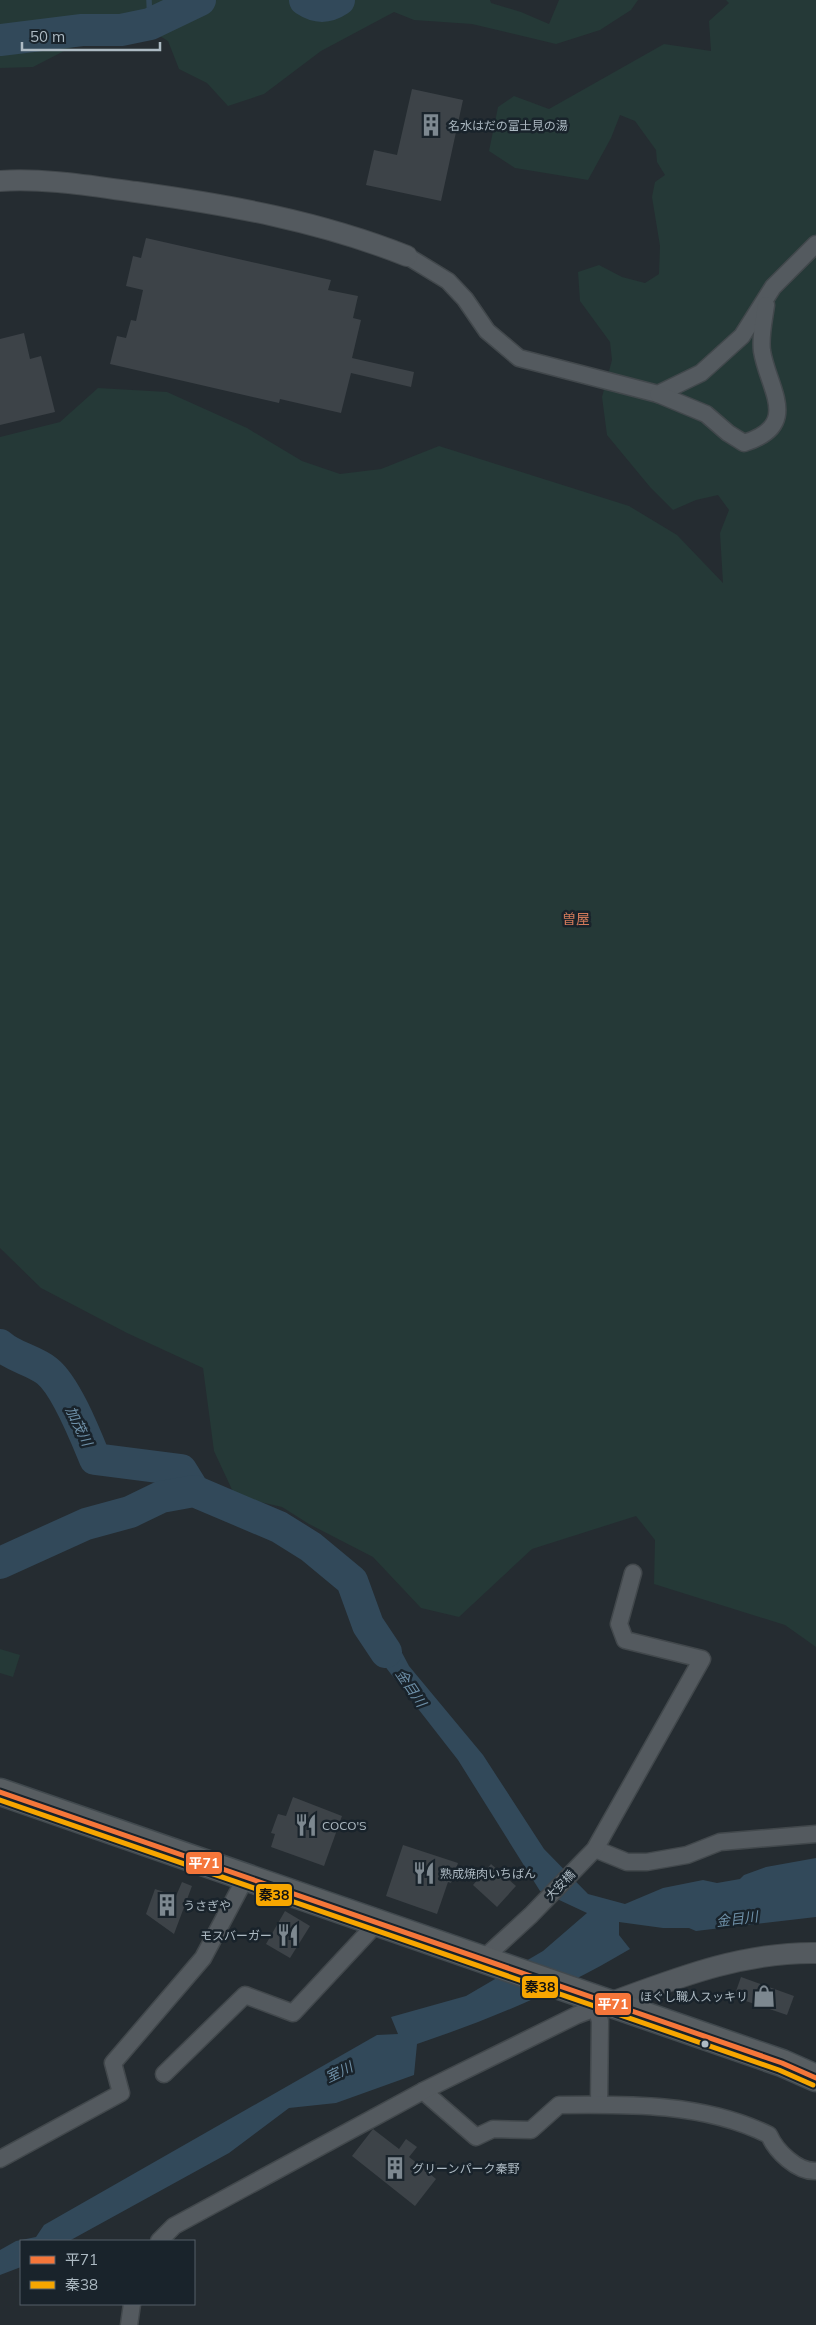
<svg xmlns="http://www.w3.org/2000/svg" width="816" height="2325" font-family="Mulish,'Noto Sans JP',sans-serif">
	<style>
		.green { fill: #253937 }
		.water { fill: #32495a }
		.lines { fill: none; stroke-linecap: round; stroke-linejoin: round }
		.stream { stroke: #32495a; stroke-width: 5.5 }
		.river { stroke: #32495a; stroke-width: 32 }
		.building { fill: #3d4348 }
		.minor-casing { stroke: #42484c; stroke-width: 19 }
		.tertiary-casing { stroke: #42484c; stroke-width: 22 }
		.primary-casing { stroke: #41494e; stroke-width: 29 }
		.minor { stroke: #545a5f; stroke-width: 16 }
		.tertiary { stroke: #545a5f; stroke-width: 20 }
		.primary { stroke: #575d61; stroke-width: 26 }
		.bus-1-casing { stroke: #19232b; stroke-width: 9 }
		.bus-2-casing { stroke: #19232b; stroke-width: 9 }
		.bus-1 { stroke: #f5763a; stroke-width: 5 }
		.bus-2 { stroke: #f7a600; stroke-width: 5 }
		.bus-dot { fill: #adbac3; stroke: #19232b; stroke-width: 2 }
		.labels { text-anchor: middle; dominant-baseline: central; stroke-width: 5; stroke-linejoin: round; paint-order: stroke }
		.poi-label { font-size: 12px; fill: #adbac3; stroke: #19232b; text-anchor: start }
		.street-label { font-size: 12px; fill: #adbac3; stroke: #19232b }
		.neighbourhood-label { font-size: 14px; fill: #d1795a; stroke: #19232b }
		.water-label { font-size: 14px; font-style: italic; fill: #6e90a8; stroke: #19232b }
		.line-badge { stroke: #19232b; stroke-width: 2 }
		.badge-label { font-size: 14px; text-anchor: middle; font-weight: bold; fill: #fff }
		.pale-badge-label { font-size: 14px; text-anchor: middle; font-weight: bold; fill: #111 }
	</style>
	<rect width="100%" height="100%" fill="#252c31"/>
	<g class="green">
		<polygon points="0,0 490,0 491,3 521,12 549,24 559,0 638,0 631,10 600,30 556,44 472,24 414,20 394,12 321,51 264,94 228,106 207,83 179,69 168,41 142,25 118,39 101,37 68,49 33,67 0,68"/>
		<polygon points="726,0 816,0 816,1647 785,1625 654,1584 655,1540 636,1516 532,1549 459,1617 421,1608 373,1557 309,1524 282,1507 235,1496 214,1451 203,1368 127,1333 41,1288 0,1248 0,437 60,422 98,388 167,392 247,428 302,461 340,474 381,469 439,446 629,506 677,535 723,583 720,533 729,510 718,495 696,500 673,510 650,487 607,435 602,397 612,360 610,342 580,301 578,272 599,265 622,277 645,283 659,274 660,246 652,197 655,182 665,175 657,162 656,150 635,121 620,115 611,138 588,180 515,168 489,151 498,107 514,96 549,109 664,44 711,51 709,21 729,3"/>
		<polygon points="0,1649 20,1655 13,1677 0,1673"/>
	</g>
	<path class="water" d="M360 1612 400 1649 409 1666 483 1755 544 1849 588 1894 625 1904 663 1888 703 1880 717 1883 740 1879 744 1875 766 1867 816 1858V1917L696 1931 689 1928H663L619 1922V1935L630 1949C563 1989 491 2019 417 2044L414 2075 336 2103 289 2108 229 2153 69 2241H21V2267L0 2275V2250L16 2241 36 2237 44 2225 377 2035 398 2034 391 2017 466 1996 543 1951 587 1913 540 1891 458 1760 359 1633Z"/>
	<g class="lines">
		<polyline class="stream" points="149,0 150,24"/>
		<g class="river">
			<path d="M305 0C317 8 327 8 339 0"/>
			<polyline points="0,40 82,30 121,30 150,24 200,0"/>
			<path d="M0 1345C13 1357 33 1360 47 1371 66 1386 86 1437 95 1459L181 1470 194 1491"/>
			<polyline points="0,1563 86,1524 130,1512 161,1497 194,1491 279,1527 311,1547 352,1581 368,1625 386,1652"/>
		</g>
	</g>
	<g class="building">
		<polygon points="412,89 463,100 441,201 366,185 374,150 397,155"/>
		<polygon points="146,238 331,280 328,290 358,296 353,318 361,320 352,358 414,372 411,387 351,373 341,413 280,399 279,403 110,364 117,336 126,338 131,320 136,321 143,290 126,286 133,256 141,258"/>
		<polygon points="24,333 30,359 41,356 55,412 0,425 0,339"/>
		<polygon points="293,1797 342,1816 324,1866 271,1847 275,1834 271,1833 278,1814 286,1816"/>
		<polygon points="403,1845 458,1863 451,1883 448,1882 437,1914 386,1896"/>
		<polygon points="491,1864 516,1886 497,1907 473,1885"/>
		<polygon points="182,1882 192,1886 174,1934 146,1914 155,1889 176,1896"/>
		<polygon points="285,1911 310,1926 290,1958 266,1944"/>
		<polygon points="741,1977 794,1996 787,2015 734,1997"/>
		<polygon points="373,2129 399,2149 406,2139 417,2147 409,2157 426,2170 432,2162 437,2165 430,2174 436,2179 415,2206 352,2156"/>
	</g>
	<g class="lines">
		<defs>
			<g id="minor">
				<polyline points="407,256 448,281 465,299 487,331 519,358 658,394 701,373 742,336 773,287 816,244"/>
				<path d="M658 394 706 414 728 433 744 443C802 425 768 389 762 351 760 336 764 320 766 305"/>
				<polyline points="595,1849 627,1862 647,1862 687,1855 720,1842 816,1834"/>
				<polyline points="483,1959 531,1915 595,1849 702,1659 625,1640 619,1624 633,1573"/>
				<polyline points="596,2008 600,2021 599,2104"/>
				<polyline points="164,2074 245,1995 293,2013 377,1923"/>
				<path d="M423 2091 476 2137 493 2129 531 2130 559 2105C629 2104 705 2103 769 2135 776 2151 797 2172 816 2171"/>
				<polyline points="0,2159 121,2093 113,2063 203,1958 246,1877"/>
				<polyline points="159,2241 174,2226 423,2091 577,2015 609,2003"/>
				<polyline points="129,2325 132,2304"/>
			</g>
			<g id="tertiary">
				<path d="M0 181C45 178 91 186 136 192 229 205 319 221 407 256"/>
				<path d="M609 2003C677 1978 742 1952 816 1953"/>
			</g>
			<polyline id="primary" points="0,1792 782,2063 816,2078"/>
		</defs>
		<use href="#minor" class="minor-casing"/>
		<use href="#tertiary" class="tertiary-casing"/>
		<use href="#primary" class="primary-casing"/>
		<use href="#minor" class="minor"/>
		<use href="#tertiary" class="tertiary"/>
		<use href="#primary" class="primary"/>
		<defs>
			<polyline id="bus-1" points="0,1792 782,2063 816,2078"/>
			<polyline id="bus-2" points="0,1800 779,2070 813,2085"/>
		</defs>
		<use href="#bus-1" class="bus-1-casing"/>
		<use href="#bus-2" class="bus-2-casing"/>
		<use href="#bus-1" class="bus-1"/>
		<use href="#bus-2" class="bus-2"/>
	</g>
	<defs>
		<symbol id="building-bare" viewBox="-9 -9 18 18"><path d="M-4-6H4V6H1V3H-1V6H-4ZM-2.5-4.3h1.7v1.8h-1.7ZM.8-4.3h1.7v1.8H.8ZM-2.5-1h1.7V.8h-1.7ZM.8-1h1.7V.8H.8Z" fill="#7d8890" stroke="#19232b" stroke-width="2.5" paint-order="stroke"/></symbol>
		<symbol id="restaurant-bare" viewBox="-9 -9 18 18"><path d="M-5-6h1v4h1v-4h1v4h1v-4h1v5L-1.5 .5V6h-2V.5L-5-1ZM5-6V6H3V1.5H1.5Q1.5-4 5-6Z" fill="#7d8890" stroke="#19232b" stroke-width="2.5" paint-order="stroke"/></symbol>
		<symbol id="shop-bare" viewBox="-9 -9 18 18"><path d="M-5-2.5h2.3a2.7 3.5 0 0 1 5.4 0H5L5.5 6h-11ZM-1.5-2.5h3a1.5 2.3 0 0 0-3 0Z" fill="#7d8890" stroke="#19232b" stroke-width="2.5" paint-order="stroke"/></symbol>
	</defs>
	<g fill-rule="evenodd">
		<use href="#building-bare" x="415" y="109" width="32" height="32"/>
		<use href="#restaurant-bare" x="290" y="1809" width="32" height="32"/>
		<use href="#restaurant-bare" x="408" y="1857" width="32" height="32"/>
		<use href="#building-bare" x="151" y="1889" width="32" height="32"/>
		<use href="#restaurant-bare" x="272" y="1919" width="32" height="32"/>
		<use href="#shop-bare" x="748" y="1980" width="32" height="32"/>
		<use href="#building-bare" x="379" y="2152" width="32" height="32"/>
	</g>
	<circle class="bus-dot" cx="705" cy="2044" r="4.5"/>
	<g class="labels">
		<g class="poi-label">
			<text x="448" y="125">名水はだの富士見の湯</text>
			<text x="322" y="1825">COCO'S</text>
			<text x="440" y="1873">熟成焼肉いちばん</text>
			<text x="183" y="1905">うさぎや</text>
			<text x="272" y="1935" text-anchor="end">モスバーガー</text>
			<text x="748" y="1996" text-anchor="end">ほぐし職人スッキリ</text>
			<text x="412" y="2168">グリーンパーク秦野</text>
		</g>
		<g class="street-label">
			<text transform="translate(560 1885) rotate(-46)">大安橋</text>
		</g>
		<g class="neighbourhood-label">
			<text x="576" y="919">曽屋</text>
		</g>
		<g class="water-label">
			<text transform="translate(79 1426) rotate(64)">加茂川</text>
			<text transform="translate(411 1688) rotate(56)">金目川</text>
			<text transform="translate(737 1919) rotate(-7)">金目川</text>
			<text transform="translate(339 2072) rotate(-26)">室川</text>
		</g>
	</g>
	<g class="line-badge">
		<rect x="185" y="1851" width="38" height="24" rx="5" fill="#f5763a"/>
		<rect x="255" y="1883" width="38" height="24" rx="5" fill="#f7a600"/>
		<rect x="521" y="1975" width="38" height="24" rx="5" fill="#f7a600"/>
		<rect x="594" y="1992" width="38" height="24" rx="5" fill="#f5763a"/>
	</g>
	<g class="badge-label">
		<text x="204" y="1868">平71</text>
		<text x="613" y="2009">平71</text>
	</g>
	<g class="pale-badge-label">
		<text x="274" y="1900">秦38</text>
		<text x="540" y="1992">秦38</text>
	</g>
	<rect x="20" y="2240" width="175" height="65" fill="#19232b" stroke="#545f68"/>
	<rect x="30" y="2256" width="25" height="8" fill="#f5763a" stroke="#545f68"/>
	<text x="65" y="2265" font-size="15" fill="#adbac3">平71</text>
	<rect x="30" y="2281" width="25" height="8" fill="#f7a600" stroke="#545f68"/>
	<text x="65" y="2290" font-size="15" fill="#adbac3">秦38</text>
	<path d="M22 42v8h138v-8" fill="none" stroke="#adbac3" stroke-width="2.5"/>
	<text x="30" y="42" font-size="15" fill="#adbac3" stroke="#19232b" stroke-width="4" paint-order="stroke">50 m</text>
</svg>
